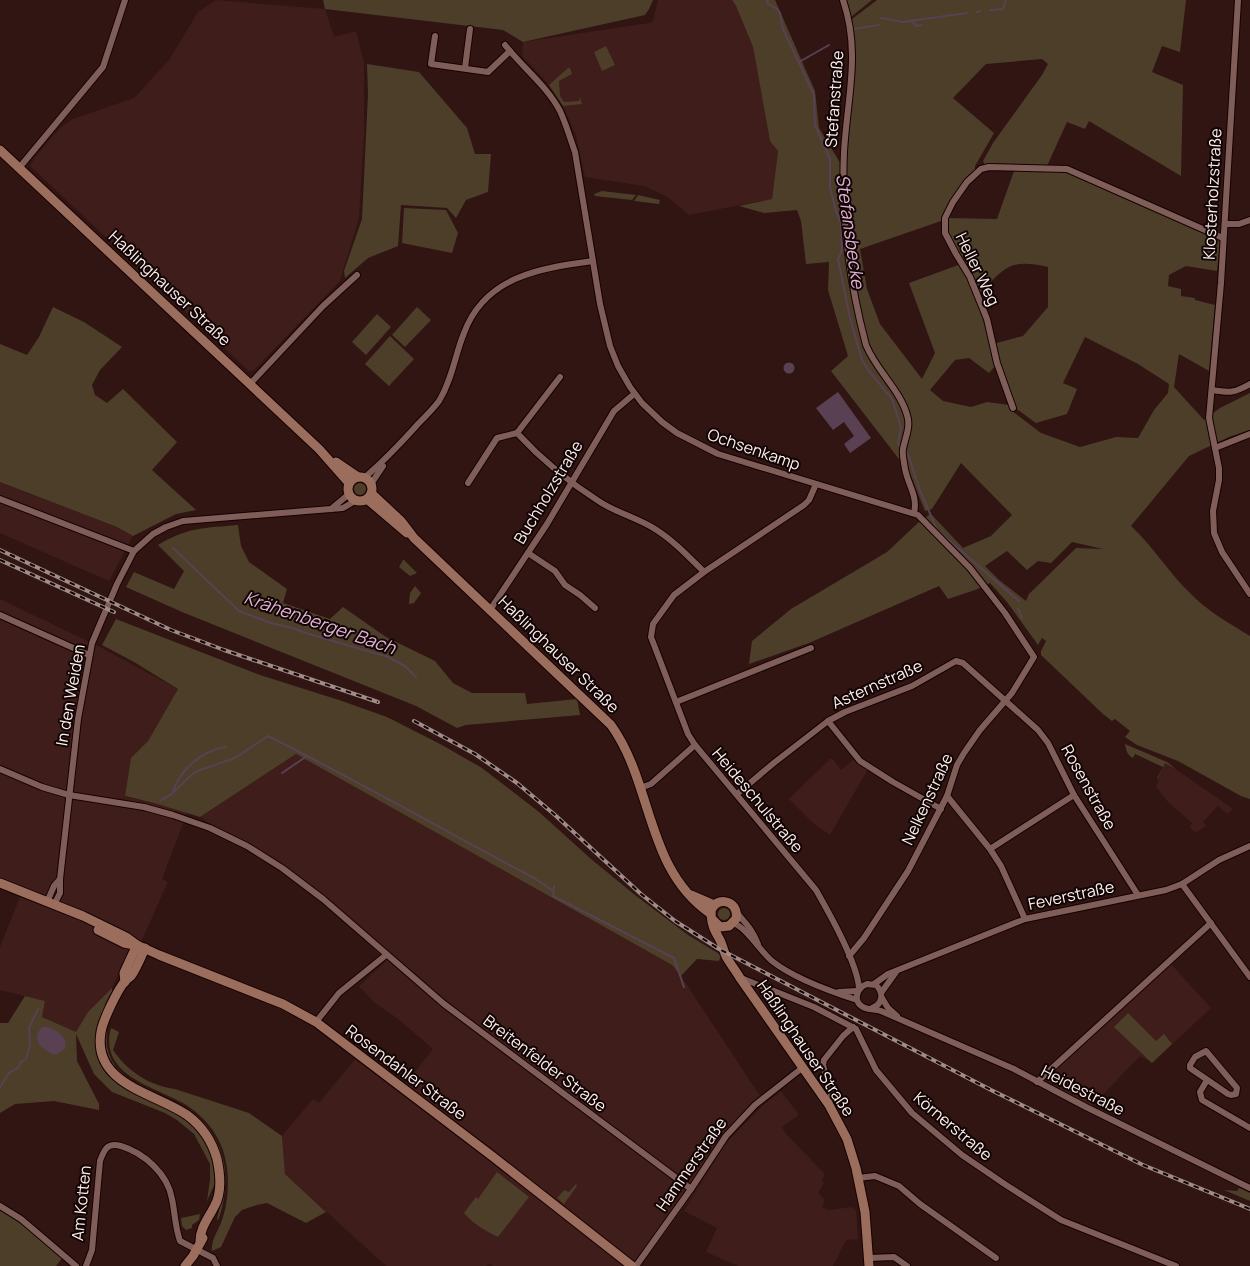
<svg xmlns="http://www.w3.org/2000/svg" width="1250" height="1266" font-family="Manrope,sans-serif">
	<style>
		.built { fill: #3f1d1a }
		.green { fill: #4c3e29; fill-rule: evenodd }
		.water { fill: #594153 }
		.lines { fill: none; stroke-linecap: round; stroke-linejoin: round }
		.stream { stroke: #594153; stroke-width: 2 }
		.street-casing { stroke: #160201; stroke-width: 8 }
		.secondary-casing { stroke: #160201; stroke-width: 11 }
		.street { stroke: #7f5e5a; stroke-width: 6 }
		.secondary { stroke: #9a6d5c; stroke-width: 9 }
		.rail-casing { stroke: #a08b88; stroke-width: 4 }
		.rail { stroke: #100504; stroke-width: 2; stroke-dasharray: 5.5; stroke-linecap: butt }
		.labels { text-anchor: middle; dominant-baseline: central; stroke-width: 4; stroke-linejoin: round; paint-order: stroke }
		.street-label { font-size: 16px; fill: #fdedeb; stroke: #100504 }
		.water-label { font-size: 18px; font-style: italic; fill: #e1b1d4; stroke: #100504 }
	</style>
	<rect width="100%" height="100%" fill="#301512"/>
	<g class="built">
		<polygon points="216,0 325,9 334,37 356,31 364,63 364,133 359,218 340,281 254,370 249,371 30,166 35,157 60,128 73,119 134,98 169,60 198,12"/>
		<polygon points="658,0 732,0 736,6 753,47 770,141 778,150 772,199 689,215 668,197 644,186 585,177 576,136 562,103 544,79 522,56 523,42 649,23 653,21"/>
		<polygon points="0,482 117,527 133,536 109,581 0,533"/>
		<polygon points="0,599 102,648 178,689 148,741 131,758 125,797 154,803 187,813 162,879 168,882 142,940 128,952 112,988 88,1012 76,1033 42,1017 45,1001 0,990 0,947 20,897 0,889"/>
		<polygon points="296,754 672,965 681,976 764,1102 728,1139 698,1188 641,1266 493,1266 490,1264 485,1266 386,1266 285,1174 282,1136 313,1099 319,1103 355,1059 399,1092 433,1049 398,1019 374,1002 359,986 386,961 306,883 200,817"/>
		<polygon points="830,759 833,759 841,770 854,759 868,769 830,835 812,822 789,799"/>
		<polygon points="1165,762 1232,808 1232,810 1227,814 1218,806 1203,822 1206,826 1199,831 1195,832 1190,827 1192,823 1168,802 1156,787"/>
		<polygon points="1169,962 1211,1008 1152,1063 1140,1056 1089,1109 1037,1082"/>
		<polygon points="781,1091 799,1115 782,1127 786,1134 825,1174 822,1181 824,1183 818,1193 825,1200 822,1207 829,1210 852,1207 856,1210 858,1239 846,1240 833,1266 738,1266 706,1252 717,1228 684,1211 726,1143 761,1107"/>
	</g>
	<g class="green">
		<polygon points="323,0 653,0 649,9 645,15 523,42 503,30 325,9"/>
		<path d="M732 0H775L815 91 819 128 842 166 854 51 852 19 877 0H1186L1180 52 1162 46 1152 72 1183 85 1181 176 1089 121 1085 129 1067 122 1047 166 985 165 983 161 993 143 1042 75 1048 64 1042 59 986 64 953 98 994 133 975 166V170L966 181 944 220 860 249 867 289 880 324 922 379 935 353 909 283 961 264C979 296 987 331 995 366L989 373 969 358 955 360 930 390 943 401 971 407 987 402 1010 405 1012 411 1041 433 1080 447 1116 437 1138 438 1154 410 1168 393 1169 384 1138 364 1085 337 1063 383 1077 389 1067 414 1036 423 1014 407 993 344 1023 336 1048 307V267C1008 258 1006 268 979 293L947 233 948 218 997 219 1014 171H1067L1220 240 1217 271 1186 266 1169 275 1168 286 1181 289V296L1195 298V300L1215 305 1209 371 1179 354 1174 387 1204 420 1220 408 1250 393V430L1229 437 1189 456 1131 526C1153 546 1168 572 1190 593 1207 611 1229 623 1250 636V799L1241 796 1178 761 1137 745 1125 737 1130 731 1115 719 1112 721 1103 714 1041 655V651L1046 641 1042 638 1038 645 1007 602 990 583 975 590 948 599 939 586 809 643 749 664 752 641 791 609 887 552 921 520 931 514 963 548 991 536 1012 515 961 463 932 509 925 511 909 471 906 460 902 463 831 371 848 356 828 290 829 262 806 264 801 221 797 210 764 213 739 206 772 199 778 151 770 141 753 47 736 6ZM1072 542 1103 549 1076 548 1029 594 1026 601 999 580 985 566 1007 551 1027 570 1038 561 1051 563Z"/>
		<polygon points="846,0 872,0 851,17"/>
		<polygon points="606,46 615,65 602,71 594,52"/>
		<polygon points="367,64 419,72 467,128 475,154 491,154 488,192 466,200 456,218 447,208 401,205 398,246 368,258 345,278 344,271 362,219 368,94"/>
		<polygon points="568,68 570,68 572,74 559,81 560,96 564,102 579,101 580,97 582,104 563,106 549,85"/>
		<polygon points="602,191 636,195 632,200 595,196 594,194"/>
		<polygon points="638,195 660,200 659,204 634,201"/>
		<polygon points="404,208 446,210 458,233 452,253 402,243"/>
		<polygon points="53,307 84,322 122,347 100,370 92,385 95,395 107,403 123,389 177,442 152,470 196,510 176,514 133,536 117,527 0,482 0,344 27,355 39,337"/>
		<polygon points="417,307 431,320 405,347 392,335"/>
		<polygon points="377,314 391,327 366,355 352,342"/>
		<polygon points="390,336 414,359 389,386 365,364"/>
		<circle cx="360" cy="489" r="6"/>
		<path d="M238 525 241 546 249 562 287 589 283 603 330 619 343 607 386 637 435 661 453 683 472 693H525L527 704 577 699 580 715 466 725 457 728 416 706 182 612 126 587 134 572 174 589 184 571 158 545C188 527 205 528 238 525Z"/>
		<polygon points="403,560 404,560 417,573 410,576 399,567"/>
		<polygon points="415,586 421,593 414,603 409,604 410,593"/>
		<polygon points="116,619 260,675 339,700 387,717 442,745 482,768 539,812 591,859 635,895 688,935 721,955 719,961 697,959 681,976 672,965 296,754 200,817 154,803 125,796 131,758 148,741 178,689 134,662 102,645"/>
		<path d="M1125 744 1167 762 1176 769 1165 763 1158 779H1157L1163 767 1135 754 1133 758C1127 755 1126 750 1125 744Z"/>
		<circle cx="724" cy="914" r="6"/>
		<path d="M112 988 113 995H110L105 1004 106 1006C100 1017 98 1025 97 1038 92 1092 155 1095 187 1119 203 1132 220 1163 215 1183 213 1189 209 1195 207 1201L210 1179V1164L194 1134 177 1120 165 1113 112 1092 94 1074 76 1034 77 1061 99 1104V1110L54 1101 15 1104 0 1113V1023H8L25 996 45 1001 42 1017 76 1032 88 1012Z"/>
		<polygon points="1128,1013 1156,1041 1164,1034 1172,1044 1152,1063 1114,1027"/>
		<path d="M111 1028 119 1032 113 1050C127 1071 150 1086 175 1089L249 1113 282 1136 285 1174 326 1212 306 1223 267 1203 257 1205 242 1210 235 1217 221 1247 212 1251C211 1241 217 1232 221 1223 230 1199 231 1164 219 1141 212 1126 200 1114 186 1105 156 1087 98 1076 111 1028Z"/>
		<path d="M107 1030C101 1086 161 1088 194 1114 210 1126 220 1144 224 1163 227 1179 225 1204 218 1220L217 1219C225 1191 225 1159 210 1133 185 1117 120 1082 108 1058 104 1049 105 1040 105 1031Z"/>
		<path d="M497 1172 529 1197 498 1237C486 1231 473 1224 464 1213L476 1197 478 1199Z"/>
		<polygon points="576,1184 577,1186 564,1204 557,1198 564,1190 569,1192"/>
		<polygon points="1239,1188 1250,1193 1250,1201 1224,1190 1237,1191"/>
		<polygon points="0,1209 20,1222 63,1257 56,1266 0,1266"/>
		<polygon points="200,1214 199,1220 192,1225 192,1228 186,1230 182,1226 181,1218"/>
	</g>
	<g class="water">
		<circle cx="789" cy="368" r="5.5"/>
		<polygon points="838,392 871,438 850,453 844,444 854,436 844,422 833,430 816,408"/>
		<path d="M42 1027C53 1026 69 1037 65 1049L54 1055C42 1049 30 1040 42 1027Z"/>
	</g>
	<g class="lines">
		<g class="stream">
			<polyline points="767,0 768,4 777,9 780,13 783,29 814,95 815,125 830,159 830,187 836,211 841,223 842,250 838,259 850,318 862,360 869,371 892,399 901,427 898,444 901,447"/>
			<polyline points="990,10 1003,9 1006,0"/>
			<polyline points="977,12 980,11"/>
			<polyline points="881,18 903,22 967,13"/>
			<polyline points="911,20 916,26 921,25"/>
			<polyline points="853,29 879,25"/>
			<polyline points="799,62 829,45"/>
			<polyline points="906,452 908,454 919,488 937,530 1019,601"/>
			<polyline points="173,548 239,611 271,623 292,628 312,635 388,657 405,666 416,677"/>
			<polyline points="1018,609 1022,618"/>
			<polyline points="282,773 307,756"/>
			<path d="M173 792C179 770 203 750 226 747"/>
			<path d="M161 800 172 794 188 778 197 771 235 758 268 736C358 781 445 831 534 878L552 890"/>
			<polyline points="554,886 553,896 674,958 684,987"/>
			<polyline points="0,1087 9,1073 19,1067 21,1062 26,1059 30,1046 29,1028 38,1009"/>
		</g>
		<defs>
			<g id="street">
				<path d="M843 0C861 53 847 98 844 152 841 217 849 281 866 345 876 370 900 390 907 415 911 427 905 438 903 449 902 455 904 462 905 469 908 485 918 496 914 513"/>
				<polyline points="1238,0 1221,283 1209,418 1219,468 1219,480 1213,511 1214,533 1222,552 1250,594"/>
				<polyline points="435,36 431,64 488,72 510,51"/>
				<path d="M505 45C523 68 547 86 560 111 566 124 570 138 575 152L600 304 610 346 618 366 630 387 642 403 662 422 677 433 718 454 918 515 970 568 1005 613 1034 657 1012 693 980 730 964 753 957 765 947 796 908 871 864 938 849 956"/>
				<polyline points="465,68 470,29"/>
				<polyline points="19,168 103,67 125,0"/>
				<polyline points="1225,224 1239,224 1250,220"/>
				<polyline points="250,384 323,306 357,275"/>
				<path d="M1212 390C1230 393 1234 393 1250 384"/>
				<polyline points="1013,408 997,363 987,319 970,277 956,254 945,233 945,218 953,202 967,182 981,169 989,167 1067,169 1223,238"/>
				<path d="M517 433C541 459 570 483 600 502 617 513 638 518 655 529 674 541 689 557 704 572"/>
				<polyline points="1215,448 1250,434"/>
				<path d="M364 478C384 461 401 443 418 424 425 417 433 409 439 401 452 380 455 355 464 333 485 276 541 268 593 261"/>
				<polyline points="468,483 497,438 517,433 560,377"/>
				<polyline points="371,484 383,466"/>
				<path d="M816 484 809 500 804 505 704 572 674 595 653 624 651 637 688 734 695 745 816 890C829 913 857 962 859 988"/>
				<polyline points="0,499 134,551"/>
				<polyline points="331,509 349,494"/>
				<polyline points="528,553 555,571 565,585 580,595 595,608"/>
				<polyline points="490,610 547,524 614,411 634,394"/>
				<polyline points="0,615 89,655"/>
				<polyline points="676,702 811,648"/>
				<polyline points="828,721 860,761 893,782 941,809"/>
				<polyline points="0,769 42,787 69,795 144,807 173,815 210,828 247,846 282,868 323,899 444,1004 691,1189"/>
				<polyline points="640,788 651,784 695,745"/>
				<polyline points="737,794 775,762 828,721 845,712 912,686 956,661 963,663 1038,730 1048,743 1074,795 1138,895"/>
				<polyline points="947,796 990,849 1001,866 1025,919"/>
				<polyline points="990,849 1074,795"/>
				<polyline points="1182,884 1250,977"/>
				<polyline points="47,902 54,886 60,879"/>
				<polyline points="54,905 60,893 60,879 78,719 92,643 117,584 134,551 153,534 166,527 183,521 343,508 355,501"/>
				<path d="M737 913C747 925 752 929 758 944"/>
				<path d="M733 923C746 927 760 951 772 961 792 977 832 992 857 1000"/>
				<polyline points="741,978 814,1007 856,1029 876,1070 912,1113 962,1155 1006,1185 1061,1220 1176,1266"/>
				<polyline points="874,984 888,974 1025,919 1166,890 1182,884 1219,860 1250,846"/>
				<polyline points="839,992 857,991"/>
				<polyline points="881,993 896,972"/>
				<polyline points="882,998 888,1008 897,1016"/>
				<path d="M872 1008C883 1004 884 993 876 985L867 984C856 988 852 1003 865 1008 870 1010 876 1009 881 1011L1014 1069 1086 1107 1250 1188"/>
				<polyline points="316,1022 339,993 386,955"/>
				<polygon points="1206,1051 1237,1088 1236,1094 1231,1095 1228,1094 1190,1068 1190,1065 1195,1057"/>
				<polyline points="1207,1080 1200,1092 1202,1100 1250,1128"/>
				<polyline points="1037,1082 1211,923"/>
				<polyline points="829,1105 831,1093 823,1065 824,1060 843,1036 853,1027"/>
				<polyline points="858,1178 875,1176 899,1186 920,1204 996,1258"/>
				<polyline points="0,1206 21,1219 76,1266"/>
				<polyline points="869,1258 894,1257 907,1266"/>
				<path d="M86 1266 92 1250 100 1161C104 1150 107 1142 121 1146 144 1153 168 1174 172 1199 175 1213 175 1227 180 1241L213 1258 217 1266"/>
				<polyline points="636,1266 691,1189 726,1136 755,1105 802,1068"/>
			</g>
			<g id="secondary">
				<polyline points="0,150 319,449 349,483"/>
				<polyline points="336,462 358,477"/>
				<circle cx="360" cy="489" r="12"/>
				<path d="M371 493 401 521 414 538 611 725C654 785 645 869 711 914"/>
				<polyline points="367,499 407,533"/>
				<polyline points="0,883 83,916 126,937 137,945 159,955 283,1004 316,1022 492,1156 632,1266"/>
				<polyline points="691,895 714,905"/>
				<path d="M712 919 720 927 729 926 736 919C740 897 710 896 711 915 712 927 715 931 720 940 723 946 724 953 727 958 731 965 736 971 740 978L829 1105 847 1139 856 1168 865 1212 869 1266"/>
				<polyline points="98,930 124,943 134,945"/>
				<path d="M145 948C141 957 137 968 131 976 130 977 127 979 125 981 117 991 103 1020 101 1032 92 1085 156 1093 187 1115 202 1126 212 1141 217 1159 220 1173 222 1194 214 1207 208 1219 200 1228 200 1241"/>
				<polyline points="125,982 124,973 137,945"/>
				<polyline points="185,1266 193,1256 203,1238"/>
			</g>
		</defs>
		<use href="#street" class="street-casing"/>
		<use href="#secondary" class="secondary-casing"/>
		<use href="#street" class="street"/>
		<use href="#secondary" class="secondary"/>
		<defs>
			<g id="rail">
				<polyline points="0,550 171,630 224,650 378,702"/>
				<polyline points="0,560 114,612"/>
				<polyline points="414,721 475,754 517,783 555,815 641,894 675,921 719,949 993,1091 1143,1165 1250,1209"/>
			</g>
		</defs>
		<use href="#rail" class="rail-casing"/>
		<use href="#rail" class="rail"/>
	</g>
	<g class="labels">
		<g class="street-label">
			<text transform="translate(834 99) rotate(-86)">Stefanstraße</text>
			<text transform="translate(1212 194) rotate(-87)">Klosterholzstraße</text>
			<text transform="translate(978 269) rotate(64)">Heller Weg</text>
			<text transform="translate(170 288) rotate(43)">Haßlinghauser Straße</text>
			<text transform="translate(754 449) rotate(19)">Ochsenkamp</text>
			<text transform="translate(548 492) rotate(-59)">Buchholzstraße</text>
			<text transform="translate(559 654) rotate(44)">Haßlinghauser Straße</text>
			<text transform="translate(877 684) rotate(-24)">Asternstraße</text>
			<text transform="translate(70 695) rotate(-80)">In den Weiden</text>
			<text transform="translate(1089 787) rotate(61)">Rosenstraße</text>
			<text transform="translate(927 799) rotate(-65)">Nelkenstraße</text>
			<text transform="translate(758 800) rotate(50)">Heideschulstraße</text>
			<text transform="translate(1071 895) rotate(-12)">Feverstraße</text>
			<text transform="translate(806 1048) rotate(56)">Haßlinghauser Straße</text>
			<text transform="translate(545 1063) rotate(37)">Breitenfelder Straße</text>
			<text transform="translate(406 1072) rotate(37)">Rosendahler Straße</text>
			<text transform="translate(1083 1090) rotate(27)">Heidestraße</text>
			<text transform="translate(953 1126) rotate(40)">Körnerstraße</text>
			<text transform="translate(691 1164) rotate(-55)">Hammerstraße</text>
			<text transform="translate(81 1203) rotate(-84)">Am Kotten</text>
		</g>
		<g class="water-label">
			<text transform="translate(851 231) rotate(82)">Stefansbecke</text>
			<text transform="translate(320 622) rotate(19)">Krähenberger Bach</text>
		</g>
	</g>
</svg>
